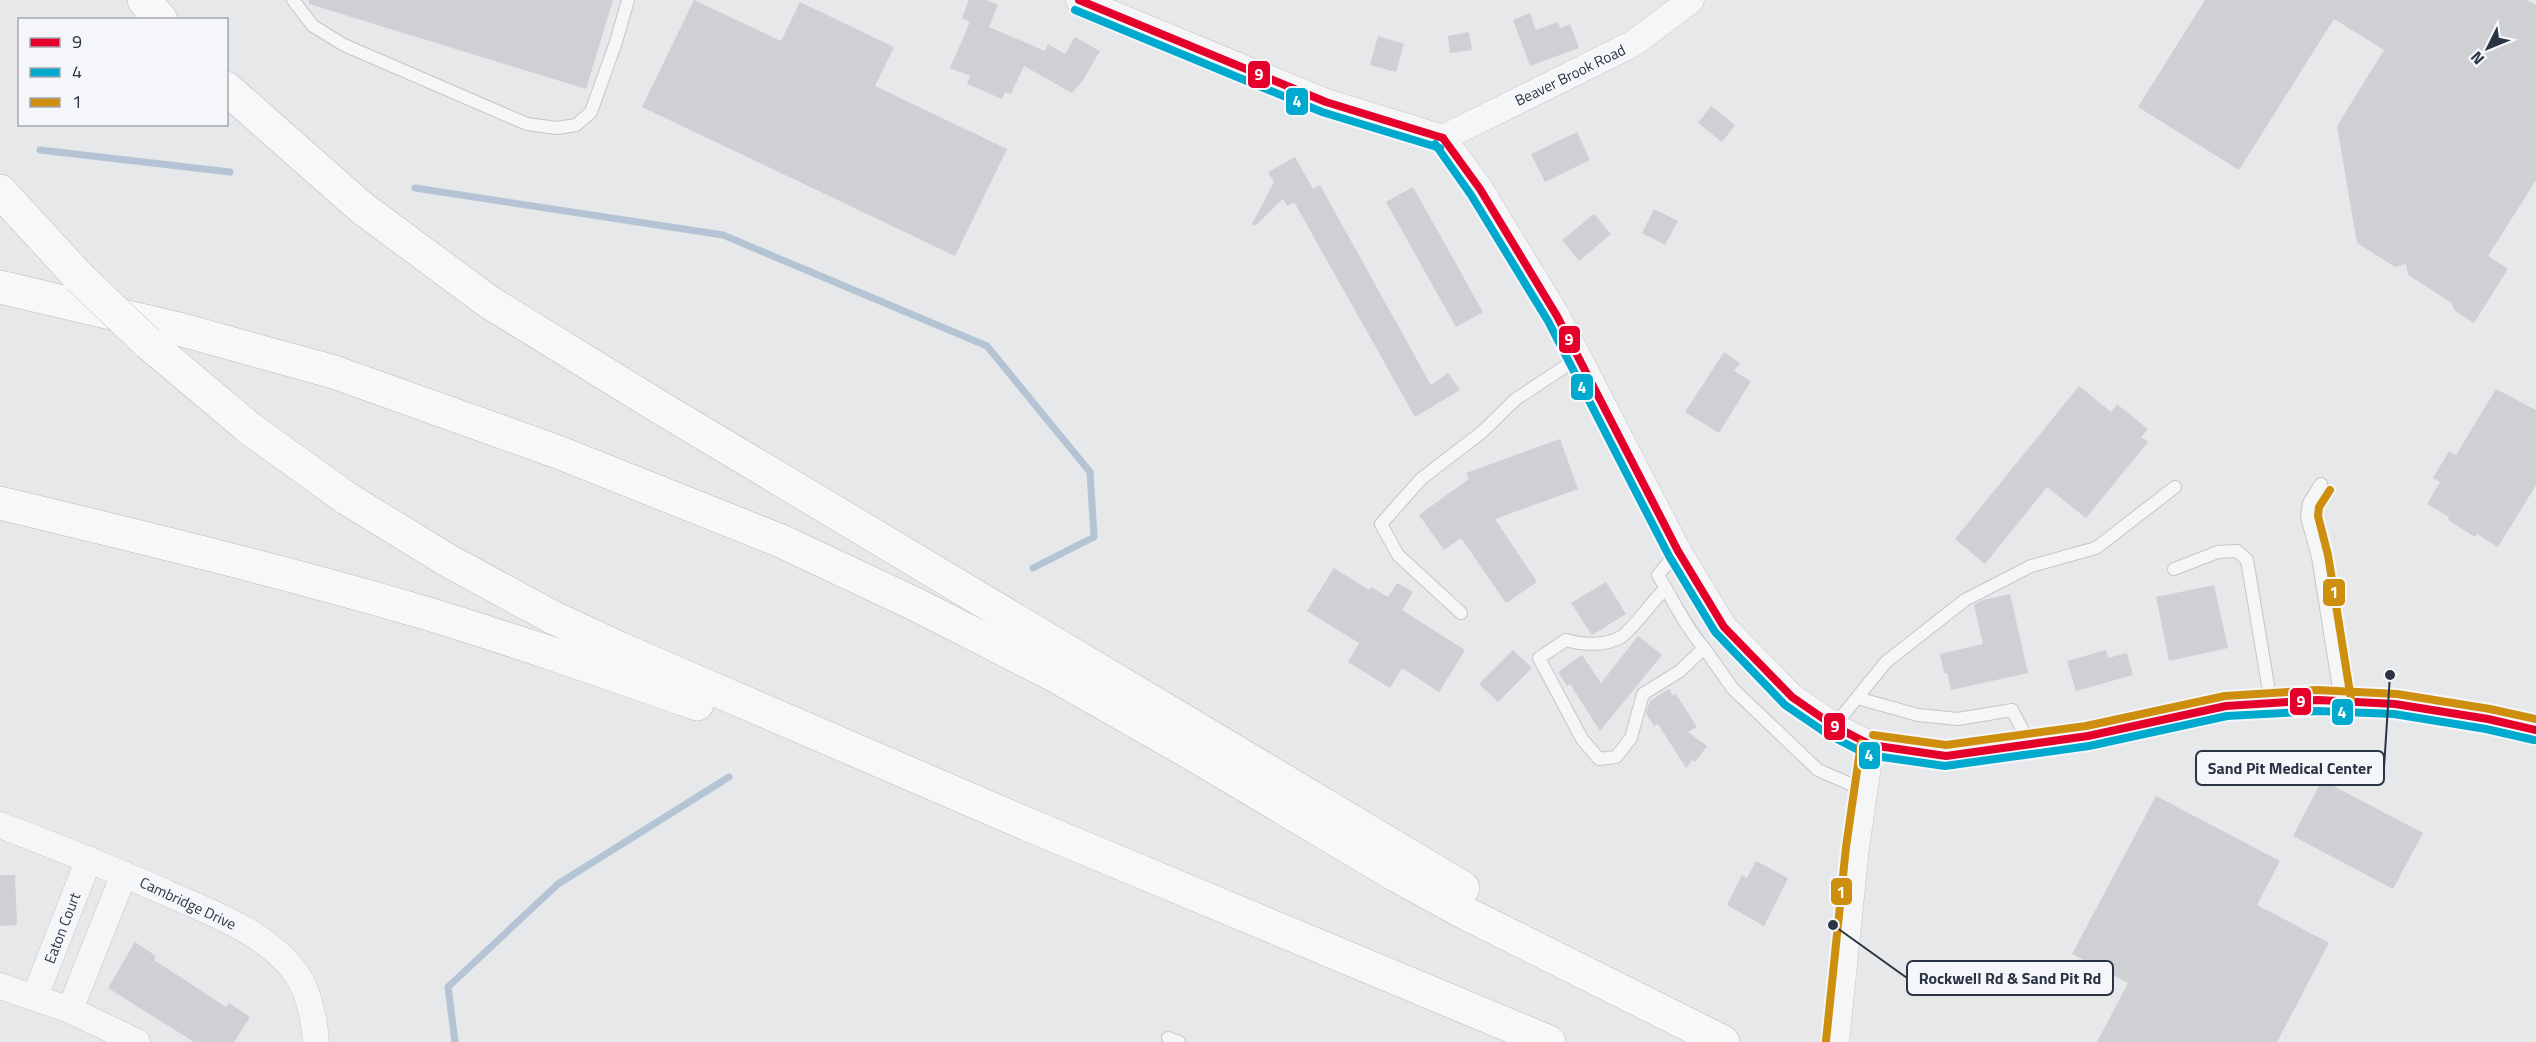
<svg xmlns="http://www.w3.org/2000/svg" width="2536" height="1042" font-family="'Titillium Web',sans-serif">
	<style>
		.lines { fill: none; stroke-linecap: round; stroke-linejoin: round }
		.stream { stroke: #b4c4d5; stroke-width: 7 }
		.building { fill: #ced0d3 }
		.lane-casing { stroke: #c4c6c8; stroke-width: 14 }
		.street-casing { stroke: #c4c6c8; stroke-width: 27 }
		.highway-casing { stroke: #b8bbbf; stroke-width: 34 }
		.lane { stroke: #f5f6f7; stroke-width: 12 }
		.street { stroke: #f5f6f7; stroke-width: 26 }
		.highway { stroke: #f8f8f8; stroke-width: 33 }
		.highway-bridge-casing { stroke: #b8bbbf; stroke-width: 34; stroke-linecap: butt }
		.highway-bridge { stroke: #f8f8f8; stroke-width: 33 }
		.bus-1-casing { stroke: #f4f6f9; stroke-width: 12 }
		.bus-2-casing { stroke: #f4f6f9; stroke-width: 12 }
		.bus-3-casing { stroke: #f4f6f9; stroke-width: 12 }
		.bus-1 { stroke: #e4002b; stroke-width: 8 }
		.bus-2 { stroke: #00a9ce; stroke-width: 8 }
		.bus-3 { stroke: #ce8f0e; stroke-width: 8 }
		.labels { text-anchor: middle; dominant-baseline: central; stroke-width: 4.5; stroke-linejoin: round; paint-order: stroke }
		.street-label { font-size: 15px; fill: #2b3445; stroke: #f4f6f9 }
		.leader { fill: none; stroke: #2b3445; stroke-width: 2 }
		.callout-dot { fill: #2b3445; stroke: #f4f6f9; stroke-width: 2 }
		.callout { fill: #f4f6f9; stroke: #2b3445; stroke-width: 2 }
		.callout-label { font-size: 16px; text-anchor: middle; font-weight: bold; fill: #2b3445 }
		.line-badge { stroke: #f4f6f9; stroke-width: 2 }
		.badge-label { font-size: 16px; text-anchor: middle; font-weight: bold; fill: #fff }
	</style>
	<rect width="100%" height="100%" fill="#e6e8ea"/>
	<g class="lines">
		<g class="stream">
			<polyline points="40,150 230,172"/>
			<polyline points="415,188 723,235 987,346 1090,472 1094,537 1033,568"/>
			<polyline points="455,1042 448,987 558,884 729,777"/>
		</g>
	</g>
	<g class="building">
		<polygon points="309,0 613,0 586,89 309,4"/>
		<polygon points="694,0 781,41 800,2 894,47 875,86 1007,149 955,256 642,107"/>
		<polygon points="969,0 986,0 998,5 989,27 1045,51 1048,44 1065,54 1075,37 1100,51 1083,80 1072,93 1024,66 1011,94 1005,92 1002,99 967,84 970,76 950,68 970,22 962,18"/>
		<polygon points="2205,0 2527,0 2536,5 2536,180 2488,256 2508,269 2474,323 2454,310 2452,303 2408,275 2406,264 2395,267 2357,243 2337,126 2384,50 2334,19 2239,170 2138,107"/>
		<polygon points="1530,13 1536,30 1558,22 1560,28 1570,24 1579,48 1530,66 1513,20"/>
		<polygon points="1469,32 1472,50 1450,53 1448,36"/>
		<polygon points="1378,36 1404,44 1396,72 1370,65"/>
		<polygon points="1711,106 1735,125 1722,142 1698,123"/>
		<polygon points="1577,132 1590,160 1545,182 1531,154"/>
		<polygon points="1295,157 1313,189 1320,185 1431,385 1448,373 1460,390 1415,417 1294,202 1287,206 1283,199 1255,226 1252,224 1274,182 1268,172"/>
		<polygon points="1413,187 1483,312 1456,327 1386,202"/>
		<polygon points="1654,209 1678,221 1665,245 1642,233"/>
		<polygon points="1594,214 1611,234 1579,261 1562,240"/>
		<polygon points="1724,352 1740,363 1734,371 1751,381 1719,433 1685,412"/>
		<polygon points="2079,386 2111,412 2117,404 2148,429 2141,437 2148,442 2086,518 2047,487 1985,564 1955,539"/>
		<polygon points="2496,389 2536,410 2536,485 2498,547 2477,534 2475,537 2448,520 2449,517 2427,504 2440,482 2433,478 2449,451 2456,455"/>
		<polygon points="1560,439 1578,489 1495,519 1537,582 1506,603 1461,538 1444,550 1419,515 1469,479 1466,473"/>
		<polygon points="1334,568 1369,590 1371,587 1388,597 1397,583 1413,592 1402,610 1465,650 1439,692 1402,668 1390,688 1348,662 1359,643 1307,611"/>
		<polygon points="1606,582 1626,614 1592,635 1571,603"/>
		<polygon points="2214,585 2228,648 2169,661 2156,597"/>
		<polygon points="2010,594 2028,673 1951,690 1947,673 1944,673 1940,654 1983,644 1974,605 1983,600"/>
		<polygon points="1638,636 1662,655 1600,731 1570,684 1567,686 1558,672 1582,655 1601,683"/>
		<polygon points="1513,650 1532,668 1498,702 1479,684"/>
		<polygon points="2106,650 2108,658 2127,653 2133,675 2076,691 2067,661"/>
		<polygon points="1669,689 1673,696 1676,694 1697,727 1688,732 1707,746 1695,762 1692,760 1686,768 1658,724 1654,726 1646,713 1650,701"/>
		<polygon points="2322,780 2423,833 2393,889 2293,836"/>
		<polygon points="2156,796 2280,861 2257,905 2329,943 2277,1042 2097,1042 2128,983 2072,954"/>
		<polygon points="1756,861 1788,878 1764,926 1727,905 1742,875 1747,878"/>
		<polygon points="0,875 15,875 17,925 0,926"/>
		<polygon points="135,942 156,956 154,960 226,1007 229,1003 250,1017 234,1042 194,1042 108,988"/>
	</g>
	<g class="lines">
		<defs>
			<g id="lane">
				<polyline points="293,0 313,26 344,45 527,124 557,128 576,125 591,112 616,42 628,0"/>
				<polyline points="2321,484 2309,503 2307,517 2318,557 2341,701"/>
				<polyline points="2174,569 2218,552 2237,551 2247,560 2271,703"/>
				<path d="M1666 588C1653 600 1632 630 1621 637 1606 646 1582 645 1566 640L1539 658 1582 739 1599 759 1616 757 1631 738 1643 694 1680 671 1704 648C1685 626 1673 600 1658 575L1678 551"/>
				<polyline points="1461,613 1398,555 1381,524 1421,479 1482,432 1516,399 1578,358"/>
				<polyline points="1704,648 1733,689 1818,770 1864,790"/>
				<polyline points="1857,698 1918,715 1958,719 2012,710 2030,744"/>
				<polyline points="1834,726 1886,662 1965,600 2031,566 2096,548 2175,487"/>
				<polyline points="1168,1038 1179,1042"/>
			</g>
			<g id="street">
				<polyline points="1079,0 1326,102 1443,138"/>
				<polyline points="1443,138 1480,189 1557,316 1678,551 1724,627 1792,697 1834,726 1871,745 1946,756 2088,736 2226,706 2318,700 2395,704 2488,719 2536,730"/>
				<polyline points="1443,138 1634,43 1691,0"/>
				<path d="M0 825C57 847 113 869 169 894 213 914 261 930 293 969 309 989 314 1018 316 1042"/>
				<polyline points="0,986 70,1010 137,1042"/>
				<polyline points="35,996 89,859"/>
				<polyline points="70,1010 124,874"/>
				<polyline points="1836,1042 1856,848 1871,745"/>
			</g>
			<g id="highway">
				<polyline points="144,0 161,20"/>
				<polyline points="226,88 362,208 489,302 656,405 1463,888"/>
				<polyline points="0,191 79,277"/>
				<polyline points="0,287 179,329 334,372 558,452 781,541 917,605 1052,674 1189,752 1394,874 1465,913 1723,1042"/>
				<polyline points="147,342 249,428 346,498 447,560 552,617 623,650 1029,825 1549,1042"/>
				<path d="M0 503C141 537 282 571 422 612 515 640 606 672 697 704"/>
			</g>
		</defs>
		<use href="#lane" class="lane-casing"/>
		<use href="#street" class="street-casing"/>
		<use href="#highway" class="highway-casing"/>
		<use href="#lane" class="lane"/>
		<use href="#street" class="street"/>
		<use href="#highway" class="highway"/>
		<defs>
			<polyline id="highway-bridge" points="79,277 147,342"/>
		</defs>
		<use href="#highway-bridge" class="highway-bridge-casing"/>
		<use href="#highway-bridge" class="highway-bridge"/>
		<defs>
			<g id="bus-1">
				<polyline points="1079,0 1326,102 1443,138"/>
				<polyline points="1443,138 1480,189 1557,316 1678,551 1724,627 1792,697 1834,726 1871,745 1946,756 2088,736 2226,706 2318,700 2395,704 2488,719 2536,730"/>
			</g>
			<g id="bus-2">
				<polyline points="1075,10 1322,112 1440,148"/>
				<polyline points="1435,144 1471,195 1548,321 1669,556 1715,632 1785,705 1829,735 1868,755 1945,766 2089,746 2227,716 2318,711 2394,714 2486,729 2534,740"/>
			</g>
			<g id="bus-3">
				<polyline points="2330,490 2319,507 2318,516 2328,555 2351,699"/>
				<polyline points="1873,735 1946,745 2086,726 2225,696 2317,690 2397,694 2490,709 2536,719"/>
				<polyline points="1826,1041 1846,847 1861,743"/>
			</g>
		</defs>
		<use href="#bus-1" class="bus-1-casing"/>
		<use href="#bus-2" class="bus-2-casing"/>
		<use href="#bus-3" class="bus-3-casing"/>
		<use href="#bus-1" class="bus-1"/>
		<use href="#bus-2" class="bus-2"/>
		<use href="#bus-3" class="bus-3"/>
	</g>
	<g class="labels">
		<g class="street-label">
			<text transform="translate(1570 75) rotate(-26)">Beaver Brook Road</text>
			<text transform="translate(188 903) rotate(25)">Cambridge Drive</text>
			<text transform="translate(62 928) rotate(-69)">Eaton Court</text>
		</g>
	</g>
	<path class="leader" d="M2390 675L2384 768M1833 925L1907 978"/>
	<g class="callout-dot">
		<circle cx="2390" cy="675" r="6"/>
		<circle cx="1833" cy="925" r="6"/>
	</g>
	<g class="callout">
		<rect x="2196" y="751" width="188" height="34" rx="6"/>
		<rect x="1907" y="961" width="206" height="34" rx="6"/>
	</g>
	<g class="callout-label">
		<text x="2290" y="774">Sand Pit Medical Center</text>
		<text x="2010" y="984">Rockwell Rd &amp; Sand Pit Rd</text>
	</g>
	<g class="line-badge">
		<rect x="1247" y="60" width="24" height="29" rx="6" fill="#e4002b"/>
		<rect x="1285" y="87" width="24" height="29" rx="6" fill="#00a9ce"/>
		<rect x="1558" y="325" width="23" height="29" rx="6" fill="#e4002b"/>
		<rect x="1570" y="373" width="24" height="28" rx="6" fill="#00a9ce"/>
		<rect x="2322" y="578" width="24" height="29" rx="6" fill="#ce8f0e"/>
		<rect x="2289" y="687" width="23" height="29" rx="6" fill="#e4002b"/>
		<rect x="2331" y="698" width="23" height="28" rx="6" fill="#00a9ce"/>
		<rect x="1823" y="712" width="23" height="29" rx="6" fill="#e4002b"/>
		<rect x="1858" y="741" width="23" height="29" rx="6" fill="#00a9ce"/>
		<rect x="1830" y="877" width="23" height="29" rx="6" fill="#ce8f0e"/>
	</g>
	<g class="badge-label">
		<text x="1259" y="80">9</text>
		<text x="1297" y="107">4</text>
		<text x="1569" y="345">9</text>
		<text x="1582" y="393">4</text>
		<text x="2334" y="598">1</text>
		<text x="2301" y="707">9</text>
		<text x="2342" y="718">4</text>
		<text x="1835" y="732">9</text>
		<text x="1869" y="761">4</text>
		<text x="1841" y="898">1</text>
	</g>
	<rect x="18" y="18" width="210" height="108" fill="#f4f6f9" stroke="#a4a8b1" stroke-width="1.5"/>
	<rect x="30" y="38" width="30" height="9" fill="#e4002b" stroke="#a4a8b1" stroke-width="1.5"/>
	<text x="72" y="48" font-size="18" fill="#2b3445">9</text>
	<rect x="30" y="68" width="30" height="9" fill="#00a9ce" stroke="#a4a8b1" stroke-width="1.5"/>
	<text x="72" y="78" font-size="18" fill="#2b3445">4</text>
	<rect x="30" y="98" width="30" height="9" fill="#ce8f0e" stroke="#a4a8b1" stroke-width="1.5"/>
	<text x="72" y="108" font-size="18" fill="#2b3445">1</text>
	<g transform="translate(2488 48) rotate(227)" stroke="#f4f6f9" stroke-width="4.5" paint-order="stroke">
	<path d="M0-4.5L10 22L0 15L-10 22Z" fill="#2b3445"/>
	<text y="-9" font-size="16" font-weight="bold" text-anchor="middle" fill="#2b3445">N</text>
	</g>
</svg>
